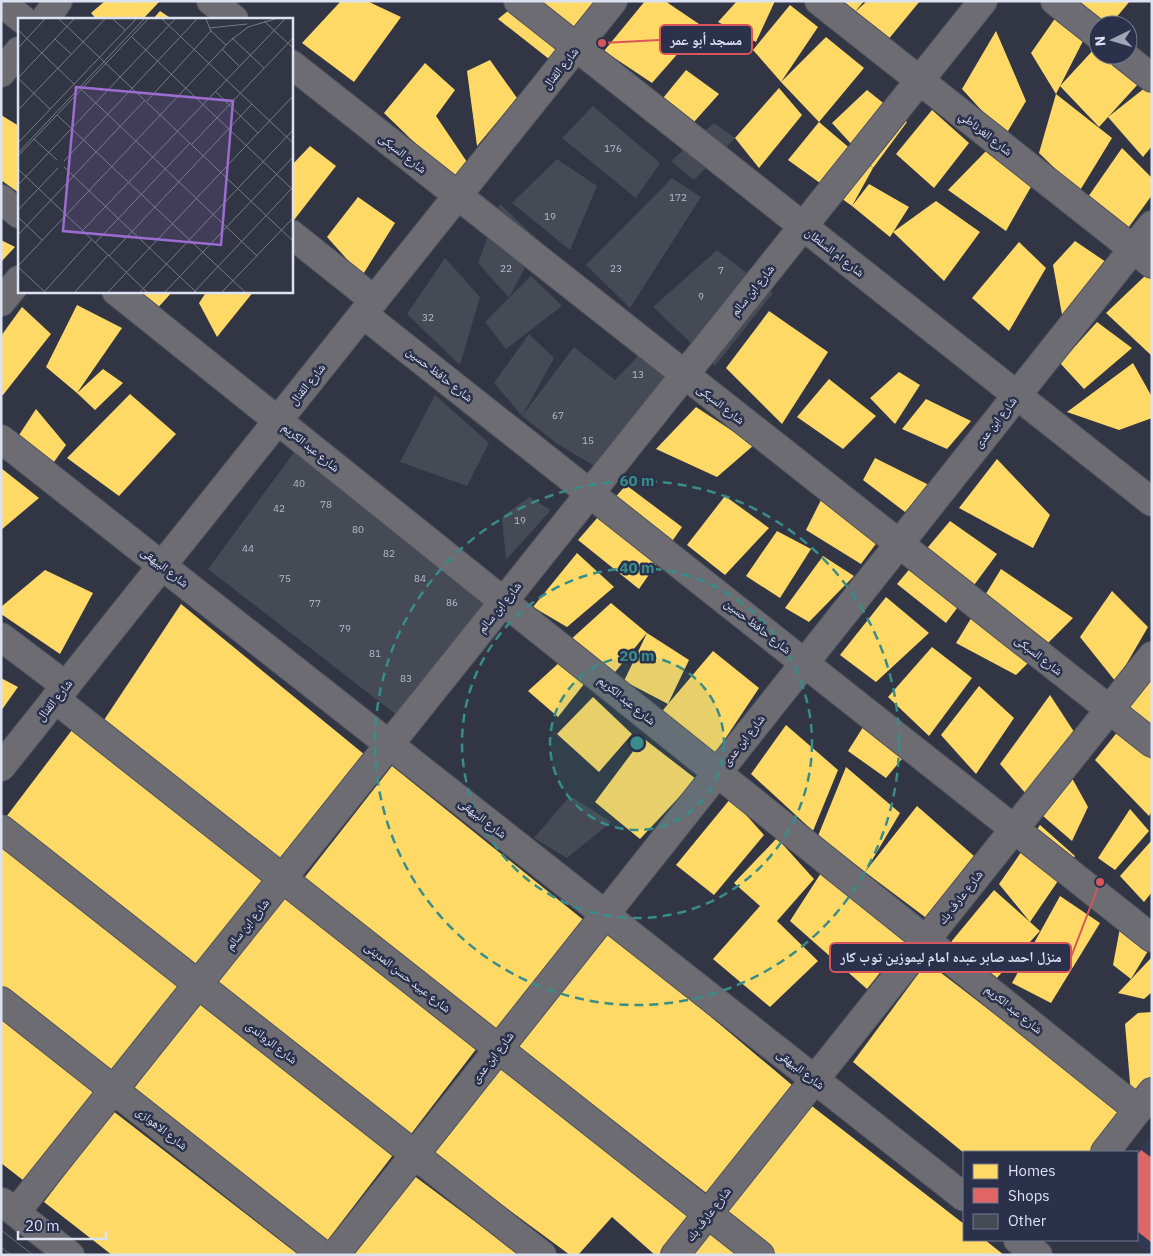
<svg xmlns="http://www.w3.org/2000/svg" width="1153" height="1256" font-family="'IBM Plex Sans','Noto Naskh Arabic',sans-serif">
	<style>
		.built { fill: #313955 }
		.homes { fill: #ffd966 }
		.shops { fill: #e06666 }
		.building { fill: #454a55 }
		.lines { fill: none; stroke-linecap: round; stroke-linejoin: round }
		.minor-casing { stroke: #4f525e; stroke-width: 30 }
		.minor { stroke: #6c6c72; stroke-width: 28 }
		.tram { stroke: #6e6e77; stroke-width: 1 }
		.ring { fill: none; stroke: #388c89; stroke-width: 2.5; stroke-dasharray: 9 6 }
		.labels { text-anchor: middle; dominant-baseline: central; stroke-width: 5; stroke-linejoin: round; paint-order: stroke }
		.number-label { font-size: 10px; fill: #b7bccc }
		.street-label { font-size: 12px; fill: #dde2f3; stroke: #2b314b }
		.inset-road { fill: none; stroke: #767b8a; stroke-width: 1 }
		.view { fill: #9d6cd1; fill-opacity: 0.15; stroke: #9d6cd1; stroke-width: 2.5 }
		.inset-edge { fill: none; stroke: #dde2f3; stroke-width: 2.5 }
		.centre { fill: #388c89; stroke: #2b314b; stroke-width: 2.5 }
		.ring-label { font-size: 15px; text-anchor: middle; font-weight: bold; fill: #388c89; stroke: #2b314b; stroke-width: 5; stroke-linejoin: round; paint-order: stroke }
		.leader { fill: none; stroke: #d8565b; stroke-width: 2 }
		.callout-dot { fill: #d8565b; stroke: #2b314b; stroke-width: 2 }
		.callout { fill: #2b314b; stroke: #d8565b; stroke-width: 2 }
		.callout-label { font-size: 14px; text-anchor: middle; font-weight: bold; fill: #dde2f3 }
	</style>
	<rect width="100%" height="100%" fill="#323644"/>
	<polygon class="built" points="1152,1133 1152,1255 1150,1255 1132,1240 1137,1240 1137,1153"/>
	<g class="homes">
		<polygon points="105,1 160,1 143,19 96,19 91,13"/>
		<polygon points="341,1 367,1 401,17 354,82 302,43"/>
		<polygon points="520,1 594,1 597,4 549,59 498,19"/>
		<polygon points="645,1 665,1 702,26 652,83 604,51"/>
		<polygon points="737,1 775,1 756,42 718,22"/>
		<polygon points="835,1 864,1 855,12"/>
		<polygon points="867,1 920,1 887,41 855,12"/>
		<polygon points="1077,1 1130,1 1110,25 1103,25"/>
		<polygon points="790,5 818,27 781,82 826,37 864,68 819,122 781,82 753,50"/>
		<polygon points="160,11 172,19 153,19"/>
		<polygon points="1056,17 1084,39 1056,94 1112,138 1079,192 1039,153 1056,94 1031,53"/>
		<polygon points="996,31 1026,101 1005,136 962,89"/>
		<polygon points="1096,47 1098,55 1105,55 1139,83 1099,127 1060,86"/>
		<polygon points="490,60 517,98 477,146 467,71"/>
		<polygon points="425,63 455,90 436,116 467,162 456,179 416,144 384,113"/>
		<polygon points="686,70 719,94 676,142 645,120"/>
		<polygon points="1146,87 1152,92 1152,146 1143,157 1108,117"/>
		<polygon points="779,88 802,115 759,168 735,138"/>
		<polygon points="867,90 907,122 873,168 832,123"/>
		<polygon points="932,110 969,143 934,188 896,154"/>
		<polygon points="1,115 19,126 19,193 1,180"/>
		<polygon points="819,122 873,168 852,206 869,184 909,207 890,237 852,206 788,160"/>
		<polygon points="310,146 336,166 294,220 291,218 291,166"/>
		<polygon points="1122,148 1152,178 1152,195 1126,231 1088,197"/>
		<polygon points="988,149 1032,185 1006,231 948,190"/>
		<polygon points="358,197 395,223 362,276 327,237"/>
		<polygon points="936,201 980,232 944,281 893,232"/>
		<polygon points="1,240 15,247 1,262"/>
		<polygon points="1075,241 1106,262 1063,320 1053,265"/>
		<polygon points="1019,242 1046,268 1009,331 972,298"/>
		<polygon points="1147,274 1152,278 1152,356 1106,313"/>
		<polygon points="135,291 173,291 155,311"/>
		<polygon points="207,291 254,291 217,337 199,303"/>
		<polygon points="77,305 122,328 77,393 103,369 123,383 95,410 77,393 46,367"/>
		<polygon points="22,307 51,334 3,395 1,394 1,336"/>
		<polygon points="769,311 828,352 782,424 726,368"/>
		<polygon points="1097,322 1132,348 1084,389 1060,363"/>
		<polygon points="1133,363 1152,397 1152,418 1119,430 1067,412"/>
		<polygon points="899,372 920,385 895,424 870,398"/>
		<polygon points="829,379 876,416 843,449 797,417"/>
		<polygon points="130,394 176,434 119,496 67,458"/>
		<polygon points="926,399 971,421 947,449 902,429"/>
		<polygon points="696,407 754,445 717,477 656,449"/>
		<polygon points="36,409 66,445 37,486 4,458"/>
		<polygon points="875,458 931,486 905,512 863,480"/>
		<polygon points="997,459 1050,515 1033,548 959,508"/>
		<polygon points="1,468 39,498 1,530"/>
		<polygon points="626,485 682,527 639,589 578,540"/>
		<polygon points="725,496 769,528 725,575 687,545"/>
		<polygon points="823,496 878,541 861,564 806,530"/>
		<polygon points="950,521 997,554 946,623 897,584"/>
		<polygon points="777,531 811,549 780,598 746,576"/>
		<polygon points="577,553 614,587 567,627 533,607"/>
		<polygon points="823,556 854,576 809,622 785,608"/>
		<polygon points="1001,569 1073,618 1016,675 956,643"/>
		<polygon points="45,570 93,593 60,654 1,614 1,607"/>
		<polygon points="1112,591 1148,627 1116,682 1080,637"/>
		<polygon points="886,597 929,633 876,682 840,655"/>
		<polygon points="611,603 647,633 611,677 568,642"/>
		<polygon points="181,604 365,755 280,866 104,720"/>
		<polygon points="647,633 689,660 668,704 713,651 759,688 715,754 660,714 668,704 624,681"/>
		<polygon points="932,647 972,678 929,736 888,697"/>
		<polygon points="560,662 588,679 558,717 528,691"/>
		<polygon points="1152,676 1152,728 1128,708"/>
		<polygon points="1,678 18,687 1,711"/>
		<polygon points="979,686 1014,718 976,774 941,735"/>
		<polygon points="1050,695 1082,744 1027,795 1000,764"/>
		<polygon points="593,697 632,734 599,772 557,734"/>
		<polygon points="865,724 906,754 886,778 848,751"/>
		<polygon points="786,725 838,770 813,831 751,774"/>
		<polygon points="72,730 267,881 198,971 3,821"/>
		<polygon points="1119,730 1152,760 1152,811 1149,816 1095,760"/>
		<polygon points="643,738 696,779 640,839 595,802"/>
		<polygon points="392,766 586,922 495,1037 301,882"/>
		<polygon points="846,767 900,813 865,872 818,836"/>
		<polygon points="1072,778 1088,807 1072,841 1043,816"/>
		<polygon points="731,798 764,835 714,895 676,865"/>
		<polygon points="917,806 974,856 937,926 865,872"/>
		<polygon points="1130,809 1149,831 1115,870 1098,858"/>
		<polygon points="1040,825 1075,856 1030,922 1040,931 994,981 951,942 994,890 1030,922 999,884"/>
		<polygon points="777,838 814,879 777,921 818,961 770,1007 713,959 760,906 734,883"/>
		<polygon points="1152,840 1152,892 1144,902 1120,876"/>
		<polygon points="1,842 184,984 115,1074 1,986"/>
		<polygon points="821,873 905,941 867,989 790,921"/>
		<polygon points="285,893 480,1044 411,1134 216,984"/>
		<polygon points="1060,896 1100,923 1051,1003 1012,983"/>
		<polygon points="604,927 792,1085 709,1195 514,1044"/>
		<polygon points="1120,928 1148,951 1131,979 1113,965"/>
		<polygon points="1152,957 1152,992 1144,999 1118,993"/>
		<polygon points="927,962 1123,1113 1090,1152 964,1153 853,1062"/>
		<polygon points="201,1000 396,1151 327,1241 132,1091"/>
		<polygon points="1152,1012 1152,1109 1134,1130 1125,1024 1138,1013"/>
		<polygon points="1,1019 97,1093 28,1184 1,1163"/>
		<polygon points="501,1063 696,1214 663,1255 655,1255 612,1217 578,1255 570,1255 432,1153"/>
		<polygon points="808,1103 964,1224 964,1240 985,1240 1004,1255 777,1255 724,1213"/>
		<polygon points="113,1111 299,1255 112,1255 44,1202"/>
		<polygon points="409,1172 520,1255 346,1255"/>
		<polygon points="707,1230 739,1255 692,1255"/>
	</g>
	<polygon class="shops" points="1141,1150 1152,1158 1152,1243 1137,1231 1137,1155"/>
	<g class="building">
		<polygon points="593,106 660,163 636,198 562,138"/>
		<polygon points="714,123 735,138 694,180 671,161"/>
		<polygon points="557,159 597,186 570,250 512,203"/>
		<polygon points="672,178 701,197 630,308 586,265"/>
		<polygon points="500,204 539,241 509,298 478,263"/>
		<polygon points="717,250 773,293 715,366 653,307"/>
		<polygon points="445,258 480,297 460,365 407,314"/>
		<polygon points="531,276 562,306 506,349 485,322"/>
		<polygon points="529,334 554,358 522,416 494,383"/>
		<polygon points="574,347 615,380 642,352 689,393 606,473 556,443 522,416"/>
		<polygon points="435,395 489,443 467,486 400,462"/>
		<polygon points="298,447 493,603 403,720 208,569"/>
		<polygon points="529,497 551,510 506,560 502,517"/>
		<polygon points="570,796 611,822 567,858 534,838"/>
	</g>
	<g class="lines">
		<defs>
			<g id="minor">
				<polyline points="211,1 234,19"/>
				<polyline points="518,1 1152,502"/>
				<polyline points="819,1 1152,264"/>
				<polyline points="1055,1 1098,35"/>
				<polyline points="1,2 22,19"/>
				<polyline points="45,19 58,1"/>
				<polyline points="1123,55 1152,78"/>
				<polyline points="291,64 1152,743"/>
				<polyline points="1,73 19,51"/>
				<polyline points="1,199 19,214"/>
				<polyline points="291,234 374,300"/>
				<polyline points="116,291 1138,1110"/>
				<polyline points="1,302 19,280"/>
				<polyline points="363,314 1152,938"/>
				<polyline points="1,439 964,1197"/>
				<polyline points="1,637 66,686"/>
				<polyline points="55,699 760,1255"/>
				<polyline points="1,767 613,1"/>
				<polyline points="1,829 542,1255"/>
				<polyline points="1,1001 323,1255"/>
				<polyline points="1105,1152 1152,1092"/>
				<polyline points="2,1202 70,1255"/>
				<polyline points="16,1212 983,1"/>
				<polyline points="1018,1240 1038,1255"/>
				<polyline points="335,1255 1152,225"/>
				<polyline points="675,1255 1152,656"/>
			</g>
		</defs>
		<use href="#minor" class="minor-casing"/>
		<use href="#minor" class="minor"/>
		<g class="tram">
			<polyline points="1,1230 33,1255"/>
			<polyline points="1,1247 11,1255"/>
		</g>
	</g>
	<circle cx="637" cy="743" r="87" fill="#388c89" fill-opacity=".12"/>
	<g class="ring">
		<circle cx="637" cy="743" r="87"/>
		<circle cx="637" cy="743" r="175"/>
		<circle cx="637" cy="743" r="262"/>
	</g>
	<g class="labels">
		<g class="number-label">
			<text x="613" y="148">176</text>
			<text x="678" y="197">172</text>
			<text x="550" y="216">19</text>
			<text x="506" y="268">22</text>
			<text x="616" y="268">23</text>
			<text x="721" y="270">7</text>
			<text x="701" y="296">9</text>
			<text x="428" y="317">32</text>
			<text x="638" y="374">13</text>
			<text x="558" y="415">67</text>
			<text x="588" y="440">15</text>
			<text x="299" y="483">40</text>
			<text x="326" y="504">78</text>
			<text x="279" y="508">42</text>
			<text x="520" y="520">19</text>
			<text x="358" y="529">80</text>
			<text x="248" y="548">44</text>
			<text x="389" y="553">82</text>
			<text x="285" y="578">75</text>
			<text x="420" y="578">84</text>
			<text x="452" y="602">86</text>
			<text x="315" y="603">77</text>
			<text x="345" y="628">79</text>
			<text x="375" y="653">81</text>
			<text x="406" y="678">83</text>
		</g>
		<g class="street-label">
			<text transform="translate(560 68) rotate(-51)">شارع القنال</text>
			<text transform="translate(986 133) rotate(38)">شارع الغرناطي</text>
			<text transform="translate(403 153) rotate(38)">شارع السبكى</text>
			<text transform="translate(835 252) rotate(38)">شارع ام السلطان</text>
			<text transform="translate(752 290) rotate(-51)">شارع ابن سالم</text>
			<text transform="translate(440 374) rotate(38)">شارع حافظ حسين</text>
			<text transform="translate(307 384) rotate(-51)">شارع القنال</text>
			<text transform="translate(721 404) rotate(38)">شارع السبكى</text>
			<text transform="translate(995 422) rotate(-52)">شارع ابن عدى</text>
			<text transform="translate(311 447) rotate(39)">شارع عبد الكريم</text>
			<text transform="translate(165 567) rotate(38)">شارع البيهقى</text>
			<text transform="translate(499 607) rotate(-51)">شارع ابن سالم</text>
			<text transform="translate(758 626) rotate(38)">شارع حافظ حسين</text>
			<text transform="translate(1039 655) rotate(38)">شارع السبكى</text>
			<text transform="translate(54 700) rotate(-51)">شارع القنال</text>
			<text transform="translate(627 700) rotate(39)">شارع عبد الكريم</text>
			<text transform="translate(743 740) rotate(-52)">شارع ابن عدى</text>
			<text transform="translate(483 818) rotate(38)">شارع البيهقى</text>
			<text transform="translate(960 897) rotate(-52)">شارع عارف بك</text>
			<text transform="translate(247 924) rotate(-51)">شارع ابن سالم</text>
			<text transform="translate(408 977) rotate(38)">شارع عبيد حسن المدينى</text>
			<text transform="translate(1014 1009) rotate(39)">شارع عبد الكريم</text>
			<text transform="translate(272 1042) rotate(38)">شارع الرواندى</text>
			<text transform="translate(492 1057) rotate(-52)">شارع ابن عدى</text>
			<text transform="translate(801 1069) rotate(38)">شارع البيهقى</text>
			<text transform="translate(162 1128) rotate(38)">شارع الاهوازى</text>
			<text transform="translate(708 1214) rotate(-52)">شارع عارف بك</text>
		</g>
	</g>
	<g transform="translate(18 18)">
		<rect width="275" height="275" fill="#323644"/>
		<path class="inset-road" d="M41 1 275 223M95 1 107 12M144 1 275 125M188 1 193 13 208 27M246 3 275 30M191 10 229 6M0 12 56 66M113 18 275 172M214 20 246 50M37 21 53 36M0 30 27 1M204 31 221 48M0 60 56 1M0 60 32 91M63 71 239 238M197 73 240 115M129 83 193 13M0 92 87 1M39 97 227 274M16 121 39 142M0 125 118 1M174 126 275 20M0 135 126 1M0 138 130 1M46 143 179 1M46 149 178 274M0 151 129 274M0 167 157 1M0 192 40 150M0 199 24 222M64 213 267 1M0 217 127 82M77 225 172 125M91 238 234 86M0 248 212 23 230 9 257 1M0 249 27 274M26 274 73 222M57 274 90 237M90 274 275 78M122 274 275 112M147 274 275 139M176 274 275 169M204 274 275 200"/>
		<path class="view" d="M58 69 215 83 203 227 45 213Z"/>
		<rect width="275" height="275" class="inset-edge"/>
	</g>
	<circle cx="637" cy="743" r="8" class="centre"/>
	<g class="ring-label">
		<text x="637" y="486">60 m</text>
		<text x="637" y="573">40 m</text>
		<text x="637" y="661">20 m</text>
	</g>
	<path class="leader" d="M602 43L660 40M1100 882L1071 957"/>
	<g class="callout-dot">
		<circle cx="602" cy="43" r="5"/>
		<circle cx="1100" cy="882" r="5"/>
	</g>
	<g class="callout">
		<rect x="660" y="25" width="92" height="29" rx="5"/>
		<rect x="830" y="943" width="241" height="29" rx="5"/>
	</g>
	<g class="callout-label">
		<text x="706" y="45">مسجد أبو عمر</text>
		<text x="951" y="962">منزل احمد صابر عبده امام ليموزين توب كار</text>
	</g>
	<rect width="1153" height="1256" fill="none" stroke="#dde2f3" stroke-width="5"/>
	<rect x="963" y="1151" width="175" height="90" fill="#2b314b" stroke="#72788e"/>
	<rect x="973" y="1164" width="25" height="15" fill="#ffd966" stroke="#72788e"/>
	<text x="1008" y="1176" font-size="15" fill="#dde2f3">Homes</text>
	<rect x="973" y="1188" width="25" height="15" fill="#e06666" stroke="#72788e"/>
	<text x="1008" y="1201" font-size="15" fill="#dde2f3">Shops</text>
	<rect x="973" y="1214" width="25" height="15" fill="#454a55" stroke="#72788e"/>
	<text x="1008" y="1226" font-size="15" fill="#dde2f3">Other</text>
	<g transform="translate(1113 40) rotate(265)"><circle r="24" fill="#2b314b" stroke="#72788e"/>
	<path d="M0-4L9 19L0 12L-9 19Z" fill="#a1a6b6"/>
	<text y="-8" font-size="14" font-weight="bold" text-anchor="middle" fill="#dde2f3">N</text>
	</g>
	<path d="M18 1231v8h88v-8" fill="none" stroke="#dde2f3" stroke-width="2.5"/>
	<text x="25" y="1231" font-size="15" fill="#dde2f3" stroke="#2b314b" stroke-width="4" paint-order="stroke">20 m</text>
</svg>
